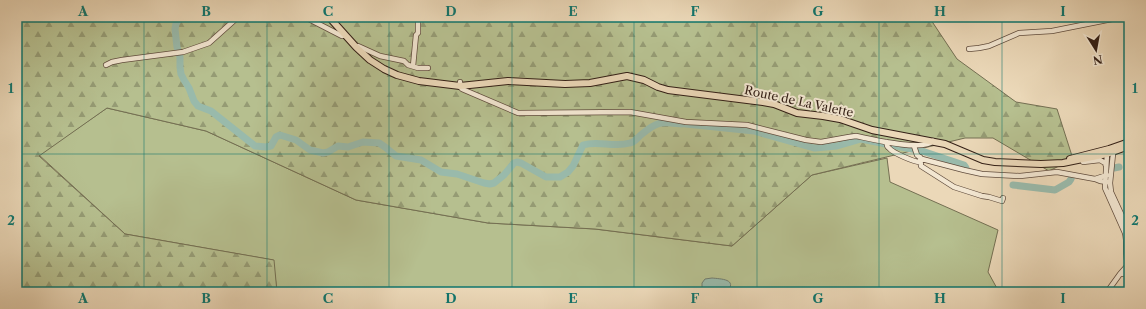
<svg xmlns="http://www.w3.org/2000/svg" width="1146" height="309" viewBox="0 0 1146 309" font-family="'Libre Caslon Text',serif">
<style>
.grass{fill:#b6bf8f;stroke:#746f52}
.forest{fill:url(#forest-firs);stroke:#746f52}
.water{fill:#99baab;stroke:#707c6f}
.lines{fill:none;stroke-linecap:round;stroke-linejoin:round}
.river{stroke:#99baab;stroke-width:7}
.minor-casing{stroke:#614d3e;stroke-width:6}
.major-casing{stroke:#331f16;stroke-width:8}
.minor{stroke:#f2e6d1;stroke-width:4.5}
.major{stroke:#ebd8b8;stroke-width:6}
.grid{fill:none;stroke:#0f766e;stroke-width:1;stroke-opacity:0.55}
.labels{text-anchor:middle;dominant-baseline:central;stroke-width:4;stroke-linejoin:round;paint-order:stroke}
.street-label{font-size:12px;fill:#331f16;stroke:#f2e6d1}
.neatline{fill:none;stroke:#0f766e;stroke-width:1.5}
.grid-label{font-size:13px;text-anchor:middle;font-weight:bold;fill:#0f766e}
</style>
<defs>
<pattern id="forest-firs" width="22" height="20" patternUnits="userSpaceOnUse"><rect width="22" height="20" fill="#b6bf8f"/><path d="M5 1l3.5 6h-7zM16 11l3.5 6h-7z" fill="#959b74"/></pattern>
</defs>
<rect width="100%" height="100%" fill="#ebd8b8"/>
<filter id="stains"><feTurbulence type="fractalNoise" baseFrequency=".005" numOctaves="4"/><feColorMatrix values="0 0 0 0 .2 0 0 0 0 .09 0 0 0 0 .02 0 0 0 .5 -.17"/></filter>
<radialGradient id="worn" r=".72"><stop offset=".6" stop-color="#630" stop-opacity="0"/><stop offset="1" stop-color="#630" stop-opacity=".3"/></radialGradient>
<!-- grass -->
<path class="grass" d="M107,108L206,131L356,200L488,223L595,229L732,246L812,175L887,158L890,182L998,230L988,272L999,292H277L273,260L125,234L39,155Z"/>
<!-- forest -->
<path class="forest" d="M17,17H929L957,59L1016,102L1057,109L1073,159L1049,171L993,138H965L812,175L732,246L595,229L488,223L356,200L206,131L107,108L39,156L125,234L274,260L277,292H17Z"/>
<!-- water -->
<path class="water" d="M712,278C721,279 738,279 727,292H707L702,288V283L705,279Z"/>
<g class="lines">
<!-- river -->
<path class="river" d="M180,17L176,24L175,29L177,47L180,57V67L181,74L184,80L189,88L194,101L198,106L211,111L255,146L266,147L271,146L276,137L280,135L296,140L310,150L323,153L328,152L338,146L348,147L363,142L379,143L385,147L396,156L421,160L441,172L457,174L484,183L490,184L494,183L504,175L514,163L517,162L521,163L546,177H560L568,172L573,166L583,145C599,140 613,148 630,143C635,142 638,137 642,134C659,120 662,122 682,124
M686,124L754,131L814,148
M815,148L837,146L861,139L922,151L964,165L966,168
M1128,162L1129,161
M1114,168L1119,167
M1013,185L1055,190L1069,182L1071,179"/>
<!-- minor casing -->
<g class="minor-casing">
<path id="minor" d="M305,17L342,36L345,35
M356,47L358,46L380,56L404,61L408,65L418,68H428
M969,49L979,48L989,46L1019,33L1052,31L1122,17
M106,65L112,62L122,60L183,52L209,43L238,17
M413,66L416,35L418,33V17
M460,82V87L462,89L518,113L630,112L686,122L747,125L806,140L821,142L849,137L856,136C871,139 923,152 933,141
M887,142C887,145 886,146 889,148C893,153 914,162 920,162
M914,146L917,155L922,159L964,170L982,174L1020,176L1057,172L1095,179
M1109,152L1107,154L1105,188L1125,233C1128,245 1124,257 1129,268
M1110,152H1111L1113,154L1110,183L1111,192L1129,231
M920,157L921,166L954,187L982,196L989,197L1002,201L1003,198
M1083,162L1100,160L1105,163L1106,166
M1107,182L1100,181L1095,179L1107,175
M1128,265L1120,274L1129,273
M1107,292L1120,274"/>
</g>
<!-- major casing -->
<g class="major-casing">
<path id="major" d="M329,17L356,47L370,60L384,69L397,75L419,81L460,86L508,81L565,84L590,83L627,76L644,80L658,87L668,90L763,102L774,104L797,113L823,116L840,119L872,130L945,144L983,160L995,162L1041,164L1063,163L1107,154L1129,146
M1070,159L1109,149L1129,142"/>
</g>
<!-- minor -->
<use href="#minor" class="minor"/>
<!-- major -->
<use href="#major" class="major"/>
</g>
<!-- grid -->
<path class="grid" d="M144,17V292M267,17V292M389,17V292M512,17V292M634,17V292M757,17V292M879,17V292M1002,17V292M17,154H1129"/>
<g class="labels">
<!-- street labels -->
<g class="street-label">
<text transform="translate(799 101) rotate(12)">Route de La Valette</text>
</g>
</g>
<!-- margin -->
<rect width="1146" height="309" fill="none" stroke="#ebd8b8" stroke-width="44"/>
<!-- north arrow -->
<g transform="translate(1096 50) rotate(169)" stroke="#f2e6d1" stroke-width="3" paint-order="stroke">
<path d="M0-3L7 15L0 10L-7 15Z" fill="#331f16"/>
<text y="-6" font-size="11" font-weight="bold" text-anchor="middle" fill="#331f16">N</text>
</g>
<rect x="22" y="22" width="1102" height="265" class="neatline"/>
<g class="grid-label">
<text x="83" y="16">A</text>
<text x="206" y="16">B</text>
<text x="328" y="16">C</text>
<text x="451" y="16">D</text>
<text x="573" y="16">E</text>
<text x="695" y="16">F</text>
<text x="818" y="16">G</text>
<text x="940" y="16">H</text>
<text x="1063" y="16">I</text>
<text x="11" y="93">1</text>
<text x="1135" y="93">1</text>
<text x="11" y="225">2</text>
<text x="1135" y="225">2</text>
<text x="83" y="303">A</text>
<text x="206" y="303">B</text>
<text x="328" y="303">C</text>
<text x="451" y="303">D</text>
<text x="573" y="303">E</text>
<text x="695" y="303">F</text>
<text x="818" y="303">G</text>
<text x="940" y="303">H</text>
<text x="1063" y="303">I</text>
</g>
<rect width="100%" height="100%" filter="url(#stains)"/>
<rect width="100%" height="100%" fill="url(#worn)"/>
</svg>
